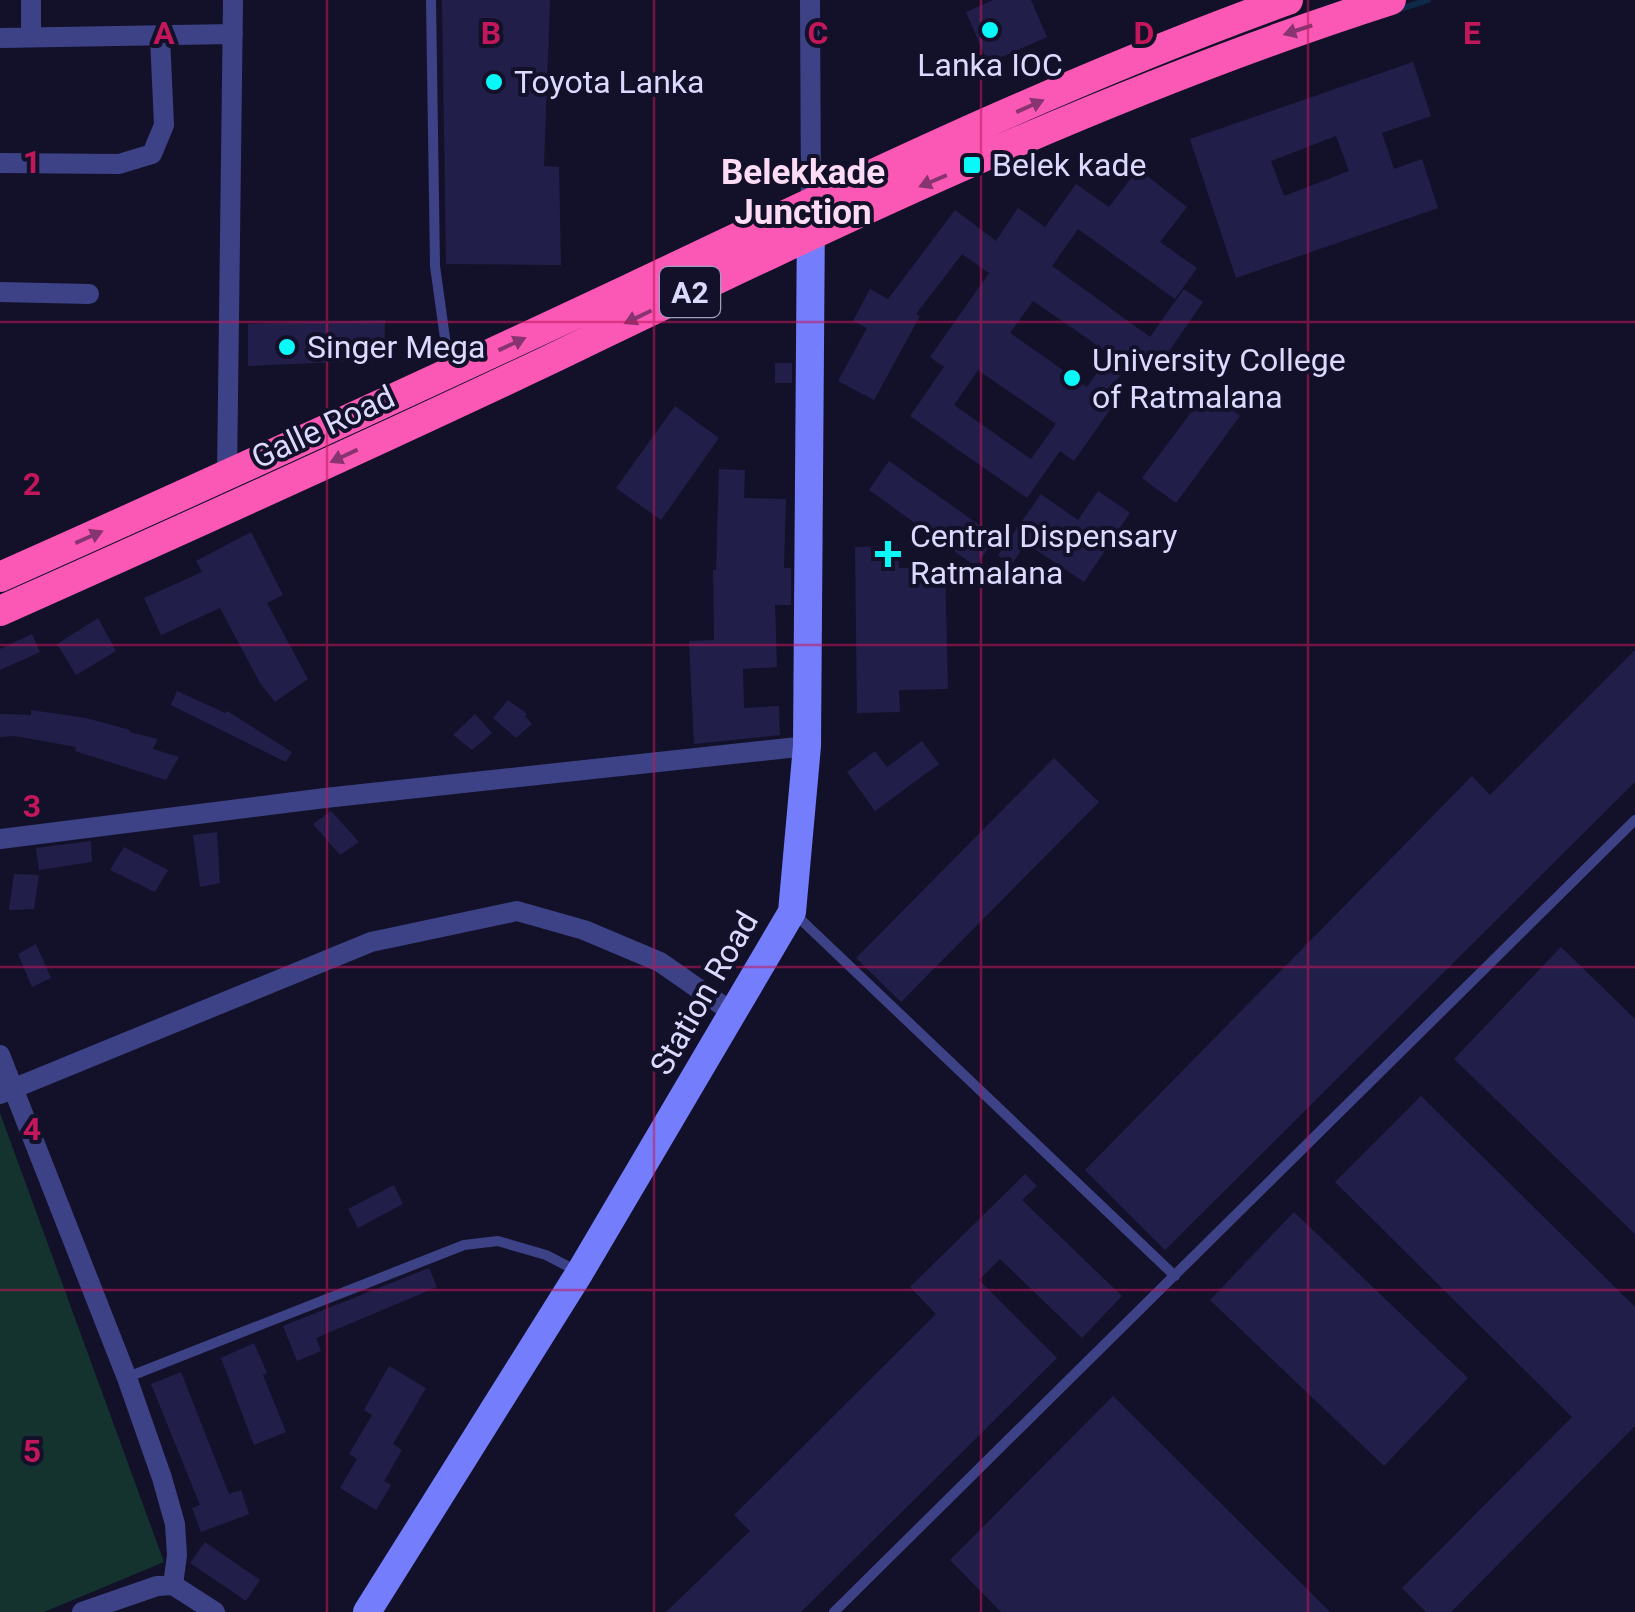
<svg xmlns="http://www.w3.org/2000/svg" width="1635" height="1612" viewBox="0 0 1635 1612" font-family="Roboto,sans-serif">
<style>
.green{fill:#14332f}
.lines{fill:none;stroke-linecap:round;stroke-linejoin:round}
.stream{stroke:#0e2a4b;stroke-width:6}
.building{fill:#221e4a;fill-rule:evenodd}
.lane{stroke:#3d4287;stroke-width:10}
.street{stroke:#3d4287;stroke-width:20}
.secondary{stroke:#747dfb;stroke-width:28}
.highway{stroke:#fb58b6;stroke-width:30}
.oneway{fill:#873470}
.grid{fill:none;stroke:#c2185b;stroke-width:2.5;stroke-opacity:0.55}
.poi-dot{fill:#0bf8f9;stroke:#131129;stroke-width:4}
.labels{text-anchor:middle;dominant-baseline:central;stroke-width:8;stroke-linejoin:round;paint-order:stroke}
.shield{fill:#131129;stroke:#9f9ebe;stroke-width:2.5}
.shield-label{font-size:30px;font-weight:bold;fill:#dbdafe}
.poi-label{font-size:32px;fill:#dbdafe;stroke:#131129;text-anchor:start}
.street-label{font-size:32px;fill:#dbdafe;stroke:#131129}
.neighbourhood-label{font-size:35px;font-weight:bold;fill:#fedcf5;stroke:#131129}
.grid-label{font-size:32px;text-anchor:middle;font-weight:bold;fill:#c2185b;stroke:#131129;stroke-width:8;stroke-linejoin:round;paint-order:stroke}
</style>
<rect width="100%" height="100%" fill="#131129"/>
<!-- green -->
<path class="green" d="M0,1113L164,1562L44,1612H0Z"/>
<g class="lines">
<!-- stream -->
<path class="stream" d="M1397,10L1428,0"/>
</g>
<!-- building -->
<path class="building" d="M442,0H550L544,166L559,167L561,265L446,264Z
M993,0H1031L1047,37L988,63L966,12Z
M1413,62L1431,116L1382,133L1394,169L1422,159L1438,208L1236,278L1190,139ZM1336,136L1349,171L1284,196L1271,161Z
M1138,169L1187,207L1160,242L1197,268L1175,299L1078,229L1052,266L1150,337L1184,289L1203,302L1158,367L1137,352L1112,387L1121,394L1074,461L1060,451L1027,498L910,416L944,367L930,357L989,273L962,254L916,314L920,316L874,400L838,381L867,328L853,321L870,289L888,299L955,210L996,241L1018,208L1045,227L1076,184L1109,207ZM1033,301L1110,354L1087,387L1010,333ZM978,370L1056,424L1031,459L954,405Z
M385,320L384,360L248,366V324Z
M775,363H792V383H775Z
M1207,391L1240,416L1176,503L1142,478Z
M675,406L719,438L661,520L616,488Z
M889,461L996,537L978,563H971L869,490Z
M719,469L745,470L744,498L786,499L784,568H791V605H775L777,667L743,669L744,708L779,706L780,735L694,744L689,641L714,640L713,570H716Z
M1098,491L1130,513L1084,582L1026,543L1011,565L998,555L1041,494L1078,520Z
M251,532L283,595L267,603L308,679L275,702L260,683L220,608L161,635L144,598L202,572L196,561Z
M898,546L899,568L945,567L948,689L899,690L900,712L857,713L855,547Z
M98,618L116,651L76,675L57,644Z
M32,634L40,652L0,670V649Z
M1635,650V782L1165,1250L1085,1170L1472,776L1490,795Z
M177,691L225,713L227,711L292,752L286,762L171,705Z
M508,700L527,714L525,716L532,724L516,738L493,718Z
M31,710L86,718L130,730L129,732L158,739L153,749L179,757L166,780L75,751L76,747L15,736L0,737V714L31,715Z
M475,714L492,733L472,750L453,735Z
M922,741L939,764L875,811L847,772L875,751L887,767Z
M1054,758L1099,802L901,1002L856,958Z
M331,811L359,842L340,855L313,824Z
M217,832L220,883L200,887L193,835Z
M91,841L92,862L39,870L36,848Z
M124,847L168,870L155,892L110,870Z
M14,874L39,875L34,909L9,910Z
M36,944L51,978L32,987L18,954Z
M1561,947L1635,1019V1234L1454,1059Z
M1421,1096L1635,1307V1426L1451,1612H1426L1402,1588L1572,1417L1335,1182Z
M1025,1174L1037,1186L1022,1200L1122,1296L1082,1338L1000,1259L979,1280L1057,1358L801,1612H666L750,1531L734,1515L936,1314L910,1287Z
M394,1185L403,1204L358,1228L348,1209Z
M1294,1212L1468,1378L1384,1466L1210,1300Z
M429,1268L437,1287L316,1338L321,1351L297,1361L283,1326Z
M254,1343L267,1373L263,1375L286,1432L254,1445L221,1358Z
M389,1366L426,1388L393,1444L402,1450L384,1481L391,1485L376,1510L340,1488L357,1459L349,1454L372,1415L364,1410Z
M181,1372L229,1494L241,1490L249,1514L201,1532L192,1508L200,1505L151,1384Z
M1113,1396L1330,1612H1001L950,1560Z
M205,1542L260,1580L246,1601L190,1563Z"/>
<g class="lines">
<!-- lane -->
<path class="lane" d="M431,0L435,266L449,367
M796,915L1175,1276
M128,1377L464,1245L498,1241L546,1255L579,1272
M834,1612L1635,820"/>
<!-- street -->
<path class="street" d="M31,0V37
M810,0L811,203
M0,38L233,34
M0,163L119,164L152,154L164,125L160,37
M0,292L89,294
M227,476L233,0
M0,839L325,798L807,746
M0,1055L127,1378L162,1478L175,1524L177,1555L173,1585
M0,1094L371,942L517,911L584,930L660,962L733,1013
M82,1612L157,1586L173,1585L215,1612"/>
<!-- secondary -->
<path class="secondary" d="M367,1612L580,1272L792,912L807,746L811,213"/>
<!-- highway -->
<path class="highway" d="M0,577C211,483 422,386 631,288C847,186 1063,81 1288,0
M0,611C184,529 367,446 549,360C823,228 1100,93 1391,0"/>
</g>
<!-- one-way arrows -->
<defs><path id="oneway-solid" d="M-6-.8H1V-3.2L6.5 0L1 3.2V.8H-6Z" transform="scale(2.5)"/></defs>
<g class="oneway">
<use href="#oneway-solid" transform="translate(1298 30) rotate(162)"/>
<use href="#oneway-solid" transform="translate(1030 106) rotate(-24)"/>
<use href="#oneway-solid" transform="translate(933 181) rotate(157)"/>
<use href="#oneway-solid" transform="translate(638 317) rotate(154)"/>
<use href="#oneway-solid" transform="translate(512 344) rotate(-25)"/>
<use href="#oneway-solid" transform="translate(344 456) rotate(155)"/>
<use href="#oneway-solid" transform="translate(89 537) rotate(-24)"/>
</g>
<!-- grid -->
<path class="grid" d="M327,0V1612M654,0V1612M981,0V1612M1308,0V1612M0,322H1635M0,645H1635M0,967H1635M0,1290H1635"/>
<!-- markers -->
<g class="poi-dot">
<circle cx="990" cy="30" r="10"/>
<circle cx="494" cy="82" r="10"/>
<rect x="962" y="155" width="20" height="20" rx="5"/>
<circle cx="287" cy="347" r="10"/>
<circle cx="1072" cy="378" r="10"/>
<path d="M883 539h10v10h10v10h-10v10h-10v-10h-10v-10h10z"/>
</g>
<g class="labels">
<!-- shield labels -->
<rect class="shield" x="660" y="267" width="60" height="50" rx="8"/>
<g class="shield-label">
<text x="690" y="292">A2</text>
</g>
<!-- poi labels -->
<g class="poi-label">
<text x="990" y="65" text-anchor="middle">Lanka IOC</text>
<text x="514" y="82">Toyota Lanka</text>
<text x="992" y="165">Belek kade</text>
<text x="307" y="347">Singer Mega</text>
<text x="1092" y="360">University College<tspan x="1092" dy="37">of Ratmalana</tspan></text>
<text x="910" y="536">Central Dispensary<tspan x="910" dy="37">Ratmalana</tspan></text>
</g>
<!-- street labels -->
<g class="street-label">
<text transform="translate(323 427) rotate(-25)">Galle Road</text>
<text transform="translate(704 993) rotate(-60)">Station Road</text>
</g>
<!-- neighbourhood labels -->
<g class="neighbourhood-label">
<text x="803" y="172">Belekkade<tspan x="803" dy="40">Junction</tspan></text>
</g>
</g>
<g class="grid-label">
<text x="164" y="44">A</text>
<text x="491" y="44">B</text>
<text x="818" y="44">C</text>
<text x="1144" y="44">D</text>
<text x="1472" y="44">E</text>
<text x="32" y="173">1</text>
<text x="32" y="495">2</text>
<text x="32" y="817">3</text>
<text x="32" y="1140">4</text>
<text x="32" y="1462">5</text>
</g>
</svg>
